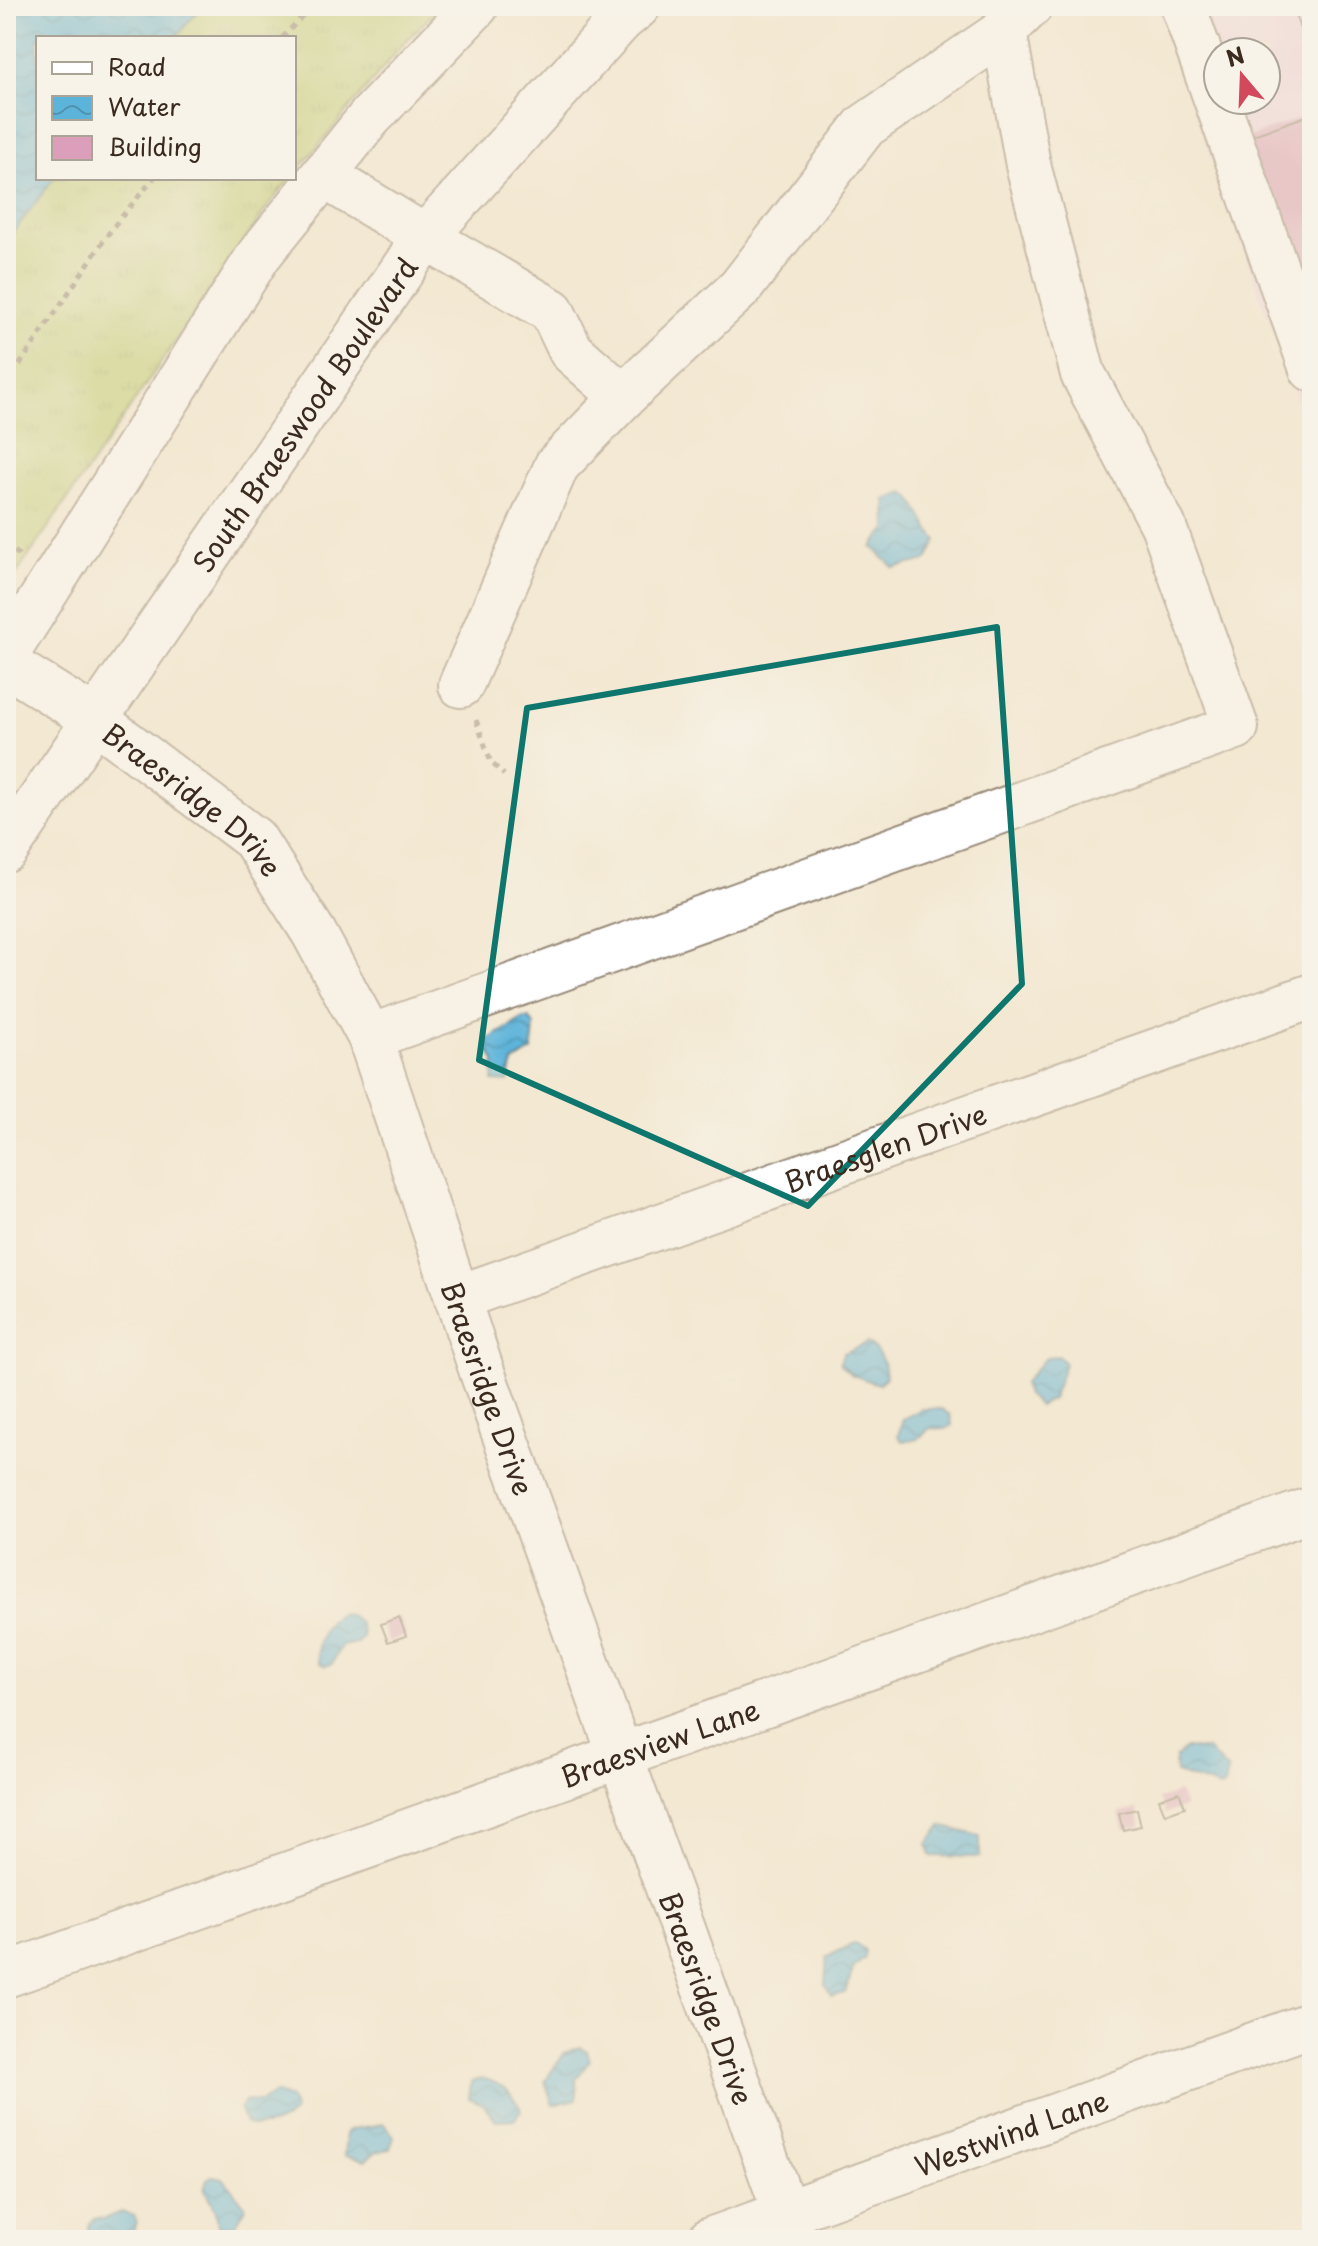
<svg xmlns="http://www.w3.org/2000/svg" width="1318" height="2246" viewBox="0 0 1318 2246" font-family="'Playpen Sans',sans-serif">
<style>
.built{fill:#f0d0e5;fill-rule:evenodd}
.grass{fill:url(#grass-tufts);stroke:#7c7c48;stroke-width:2}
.water{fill:url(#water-waves);stroke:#4c6f7c;stroke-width:2}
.building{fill:#dc9fbb}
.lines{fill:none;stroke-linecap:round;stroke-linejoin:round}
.minor-casing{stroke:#978978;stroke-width:48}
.major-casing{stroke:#978978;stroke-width:48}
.path{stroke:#978978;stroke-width:5;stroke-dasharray:6 6;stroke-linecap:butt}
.minor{stroke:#fff;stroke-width:44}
.major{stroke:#fff;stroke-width:44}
.marked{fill:none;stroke:#0f766e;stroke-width:6;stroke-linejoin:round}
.labels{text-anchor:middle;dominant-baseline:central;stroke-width:8;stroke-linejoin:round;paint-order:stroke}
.street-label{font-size:28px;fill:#3b2a1e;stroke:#f7f3e8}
</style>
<defs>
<pattern id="grass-tufts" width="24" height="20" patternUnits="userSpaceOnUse" patternTransform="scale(2)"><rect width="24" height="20" fill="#bece71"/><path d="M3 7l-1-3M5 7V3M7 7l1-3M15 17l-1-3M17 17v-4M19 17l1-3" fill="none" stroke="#a4b161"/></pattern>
<pattern id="water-waves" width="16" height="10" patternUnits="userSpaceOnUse" patternTransform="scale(2)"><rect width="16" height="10" fill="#5db4da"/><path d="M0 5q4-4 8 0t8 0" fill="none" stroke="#4e93b0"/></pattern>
</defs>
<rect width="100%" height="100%" fill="#f7f3e8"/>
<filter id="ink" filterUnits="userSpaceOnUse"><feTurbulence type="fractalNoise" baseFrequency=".0125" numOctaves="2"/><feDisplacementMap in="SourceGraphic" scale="16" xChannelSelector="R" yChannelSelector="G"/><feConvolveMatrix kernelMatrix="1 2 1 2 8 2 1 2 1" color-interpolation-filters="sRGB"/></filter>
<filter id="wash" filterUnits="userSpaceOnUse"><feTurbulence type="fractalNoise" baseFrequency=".006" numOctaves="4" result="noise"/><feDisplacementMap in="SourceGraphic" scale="32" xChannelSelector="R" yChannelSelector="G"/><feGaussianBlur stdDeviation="1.8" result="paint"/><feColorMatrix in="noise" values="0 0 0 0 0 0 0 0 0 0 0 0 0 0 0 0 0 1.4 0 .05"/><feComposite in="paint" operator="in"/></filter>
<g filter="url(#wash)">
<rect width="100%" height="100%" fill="#f3e8d2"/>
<!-- built -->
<path class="built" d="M1157,6H1312V442ZM1218,52H1266V100H1218Z"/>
<!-- grass -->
<path class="grass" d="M6,6H441L405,42L294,175V38H38V178H291L270,203L6,589Z"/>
<!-- water -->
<path class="water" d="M6,6H202L175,38H38V178H54L6,242Z
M905,493C919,502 922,524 937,540L927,560L894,568L872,547L887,529L886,500Z
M524,1018H529L534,1025L532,1051L513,1063L508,1082L493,1081L495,1061L488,1049L489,1039Z
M867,1343C879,1350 885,1363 886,1377L878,1384L852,1375L840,1363L843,1353Z
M1059,1356L1065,1364L1052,1399L1039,1406L1027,1395L1023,1384L1046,1357Z
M922,1409H942L950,1415L952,1425L946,1429L930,1428L918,1439L902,1441L898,1436L903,1419Z
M340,1613C353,1614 364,1624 362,1638L357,1643L341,1646L332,1664L325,1666L319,1663C314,1646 324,1620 340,1613Z
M1186,1749L1208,1750L1228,1771L1225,1785L1220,1788L1176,1773L1175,1758Z
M941,1826L980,1836V1857L931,1856L928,1844Z
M855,1943L865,1950V1958L854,1967L845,1993L831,1996L825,1985L827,1957Z
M579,2047L587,2051L590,2060L576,2079L577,2099L553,2105L545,2081L564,2053Z
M482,2078C500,2083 515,2092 521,2110L516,2119L496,2120L483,2104L469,2098L471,2082Z
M275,2093L290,2099L295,2111C284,2123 260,2131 245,2123L240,2110L245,2101L261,2102Z
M383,2123L394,2136L390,2149L376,2152L365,2161L344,2156L346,2132C356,2125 371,2129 383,2123Z
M212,2176L223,2178L246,2207L235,2226H218L216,2211L204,2189L207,2179Z
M121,2212L134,2216L137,2223L134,2231L114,2240H86L90,2223L96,2218L105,2219Z"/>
<g id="blocks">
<!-- building -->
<path class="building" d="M1292,6H1312V62Z
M1312,114V325L1245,138Z
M399,1617L406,1636L388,1642L381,1624Z
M1179,1792L1185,1807L1165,1814L1159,1799Z
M1137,1809L1141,1826L1123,1830L1119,1813Z"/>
</g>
</g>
<g filter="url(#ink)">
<use href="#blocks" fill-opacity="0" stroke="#978978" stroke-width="2"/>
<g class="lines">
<!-- minor casing -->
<g class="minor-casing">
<g id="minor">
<path d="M1183,6L1312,369"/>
<path d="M425,237L552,311L571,351L623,397"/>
<path id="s1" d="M6,664L96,720L254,839L314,933L370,1037L482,1372L795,2240"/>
<path d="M461,685L557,465L623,397L740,288L865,126L1004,31L1030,6"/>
<path d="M370,1037L1236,727L1163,525L1083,374L1028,165L1004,31"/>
<path id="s2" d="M457,1298L1312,996"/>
<path id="s3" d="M6,1975L1312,1509"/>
<path id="s4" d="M710,2240L1312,2024"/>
</g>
</g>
<!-- major casing -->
<g class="major-casing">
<g id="major">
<path d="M323,175L425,237"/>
<path d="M6,655L259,255L370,117L476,6"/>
<path id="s5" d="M6,850L425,237L621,20L638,6"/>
</g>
</g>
<!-- path -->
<path class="path" d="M282,38L312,6
M6,385L113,227L154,178
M6,543L21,557
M476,720L491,762L504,775"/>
<!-- minor -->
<use href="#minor" class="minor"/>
<!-- major -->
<use href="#major" class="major"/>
</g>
</g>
<!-- marked area -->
<path d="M0 0H1318V2246H0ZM997,627L1022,984L808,1206L479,1060L527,708Z" fill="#f3e8d2" fill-opacity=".55" fill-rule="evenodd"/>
<path class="marked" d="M997,627L1022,984L808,1206L479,1060L527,708Z"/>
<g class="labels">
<!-- street labels -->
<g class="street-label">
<text stroke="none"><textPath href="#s5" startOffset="528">South Braeswood Boulevard</textPath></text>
<text stroke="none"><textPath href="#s1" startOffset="232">Braesridge Drive</textPath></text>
<text stroke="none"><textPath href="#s2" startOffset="454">Braesglen Drive</textPath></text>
<text stroke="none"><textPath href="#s1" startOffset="904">Braesridge Drive</textPath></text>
<text stroke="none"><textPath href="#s3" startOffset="694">Braesview Lane</textPath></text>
<text stroke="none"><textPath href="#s1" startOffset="1552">Braesridge Drive</textPath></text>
<text stroke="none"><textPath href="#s4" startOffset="320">Westwind Lane</textPath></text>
</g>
</g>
<!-- margin -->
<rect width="1318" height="2246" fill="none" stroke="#f7f3e8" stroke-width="32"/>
<!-- legend -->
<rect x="36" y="36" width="260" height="144" fill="#f7f3e8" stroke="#aca397" stroke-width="2"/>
<rect x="52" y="62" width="40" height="12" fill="#ffffff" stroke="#aca397" stroke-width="2"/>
<text x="108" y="76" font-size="24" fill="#3b2a1e">Road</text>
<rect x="52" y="96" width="40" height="24" fill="url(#water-waves)" stroke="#aca397" stroke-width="2"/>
<text x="108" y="116" font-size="24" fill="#3b2a1e">Water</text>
<rect x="52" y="136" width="40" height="24" fill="#dc9fbb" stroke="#aca397" stroke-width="2"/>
<text x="108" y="156" font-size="24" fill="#3b2a1e">Building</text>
<!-- north arrow -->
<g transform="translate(1242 76) rotate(341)"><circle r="38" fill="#f7f3e8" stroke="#aca397" stroke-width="2"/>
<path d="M0-6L14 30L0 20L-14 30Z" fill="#d1495b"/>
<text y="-12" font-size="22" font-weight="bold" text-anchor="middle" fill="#3b2a1e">N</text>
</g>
</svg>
